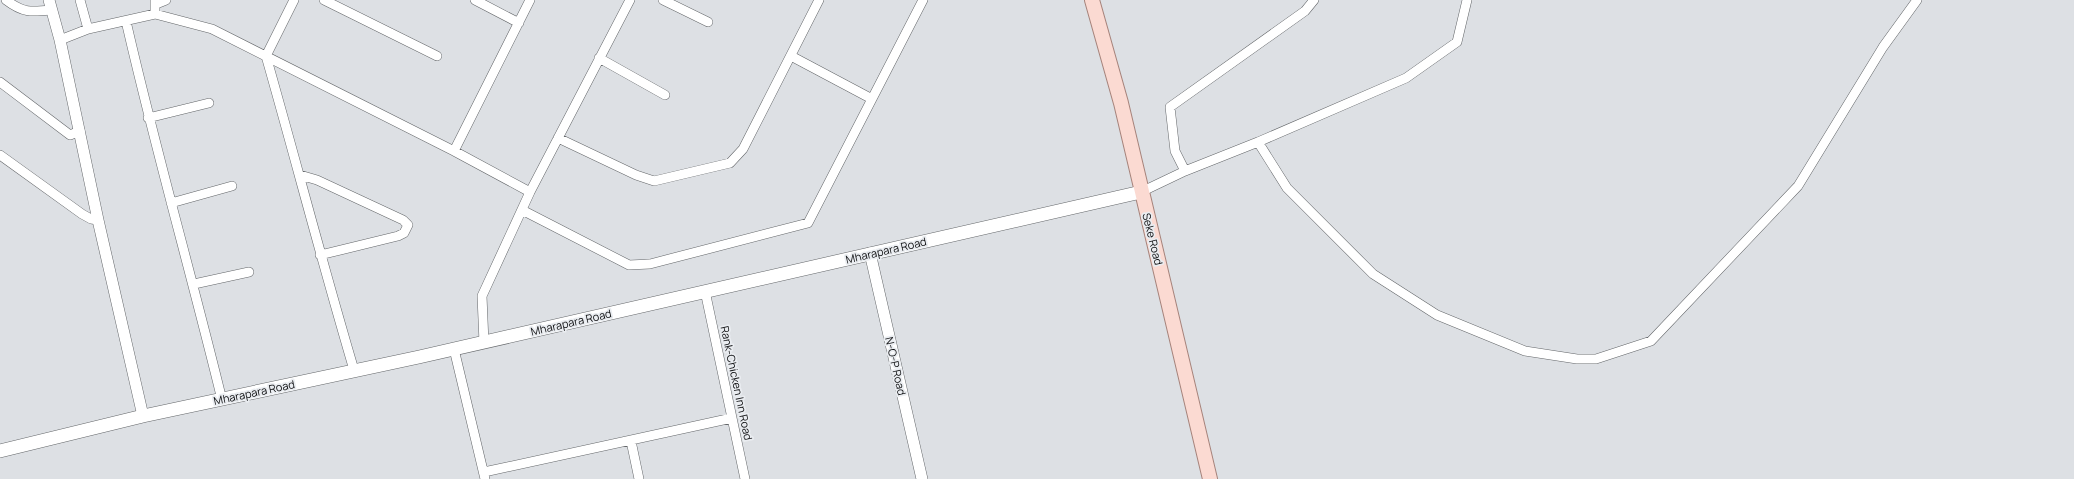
<svg xmlns="http://www.w3.org/2000/svg" width="2074" height="479" viewBox="0 0 2074 479" font-family="Manrope,sans-serif">
<style>
.lines{fill:none;stroke-linecap:round;stroke-linejoin:round}
.minor-casing{stroke:#636669;stroke-width:10}
.tertiary-casing{stroke:#636669;stroke-width:12}
.secondary-casing{stroke:#636669;stroke-width:14}
.primary-casing{stroke:#a6837b;stroke-width:16}
.minor{stroke:#fff;stroke-width:9}
.tertiary{stroke:#fff;stroke-width:11}
.secondary{stroke:#fff;stroke-width:13}
.primary{stroke:#fbdad2;stroke-width:14}
.labels{text-anchor:middle;dominant-baseline:central;stroke-width:3.5;stroke-linejoin:round;paint-order:stroke}
.street-label{font-size:11px;fill:#0e0f11;stroke:#eaedf1}
</style>
<rect width="100%" height="100%" fill="#dde0e4"/>
<g class="lines">
<!-- minor casing -->
<g class="minor-casing">
<path id="minor" d="M6,0C23,13 31,12 51,10
M80,0L88,29
M294,0L266,56C296,161 323,266 354,370
M324,0L437,56
M475,0L519,23
M663,0L708,22
M156,4L166,0
M155,14V0
M126,21C155,148 191,273 222,400
M60,40L88,29L155,14L212,29L454,151L530,192
M791,56L872,99
M599,58L665,95
M0,82L70,135L80,131
M148,118L209,103
M558,138L636,175L654,181L730,163L743,149L819,0
M1258,142L1287,188L1373,274L1437,315L1525,351L1577,359H1596L1651,341L1798,186L1883,47L1917,0
M454,151L530,0
M0,155L82,214L91,219L98,220
M1185,171L1175,151L1170,107L1305,11L1314,0
M300,175L317,180L403,220L408,225L404,233L398,236L320,255
M1141,192L1185,171L1258,142L1406,78L1457,42L1467,0
M171,203L232,186
M522,210L629,265L650,264L808,223L923,0
M194,284L249,272
M705,291L745,479
M484,343L482,296L530,192L630,0
M454,349L485,479
M631,441L639,479
M484,472L732,418"/>
</g>
<!-- tertiary casing -->
<g class="tertiary-casing">
<path id="tertiary" d="M49,0L60,40L98,220L143,416
M870,253L922,479"/>
</g>
<!-- secondary casing -->
<g class="secondary-casing">
<path id="secondary" d="M0,451L143,416L419,357L1141,192"/>
</g>
<!-- primary casing -->
<g class="primary-casing">
<path id="primary" d="M1092,0L1121,103L1210,479"/>
</g>
<!-- minor -->
<use href="#minor" class="minor"/>
<!-- tertiary -->
<use href="#tertiary" class="tertiary"/>
<!-- secondary -->
<use href="#secondary" class="secondary"/>
<!-- primary -->
<use href="#primary" class="primary"/>
</g>
<g class="labels">
<!-- street labels -->
<g class="street-label">
<text transform="translate(1153 239) rotate(76)">Seke Road</text>
<text transform="translate(886 250) rotate(-13)">Mharapara Road</text>
<text transform="translate(571 322) rotate(-13)">Mharapara Road</text>
<text transform="translate(896 366) rotate(77)">N-O-P Road</text>
<text transform="translate(737 383) rotate(78)">Rank-Chicken Inn Road</text>
<text transform="translate(254 392) rotate(-12)">Mharapara Road</text>
</g>
</g>
</svg>
